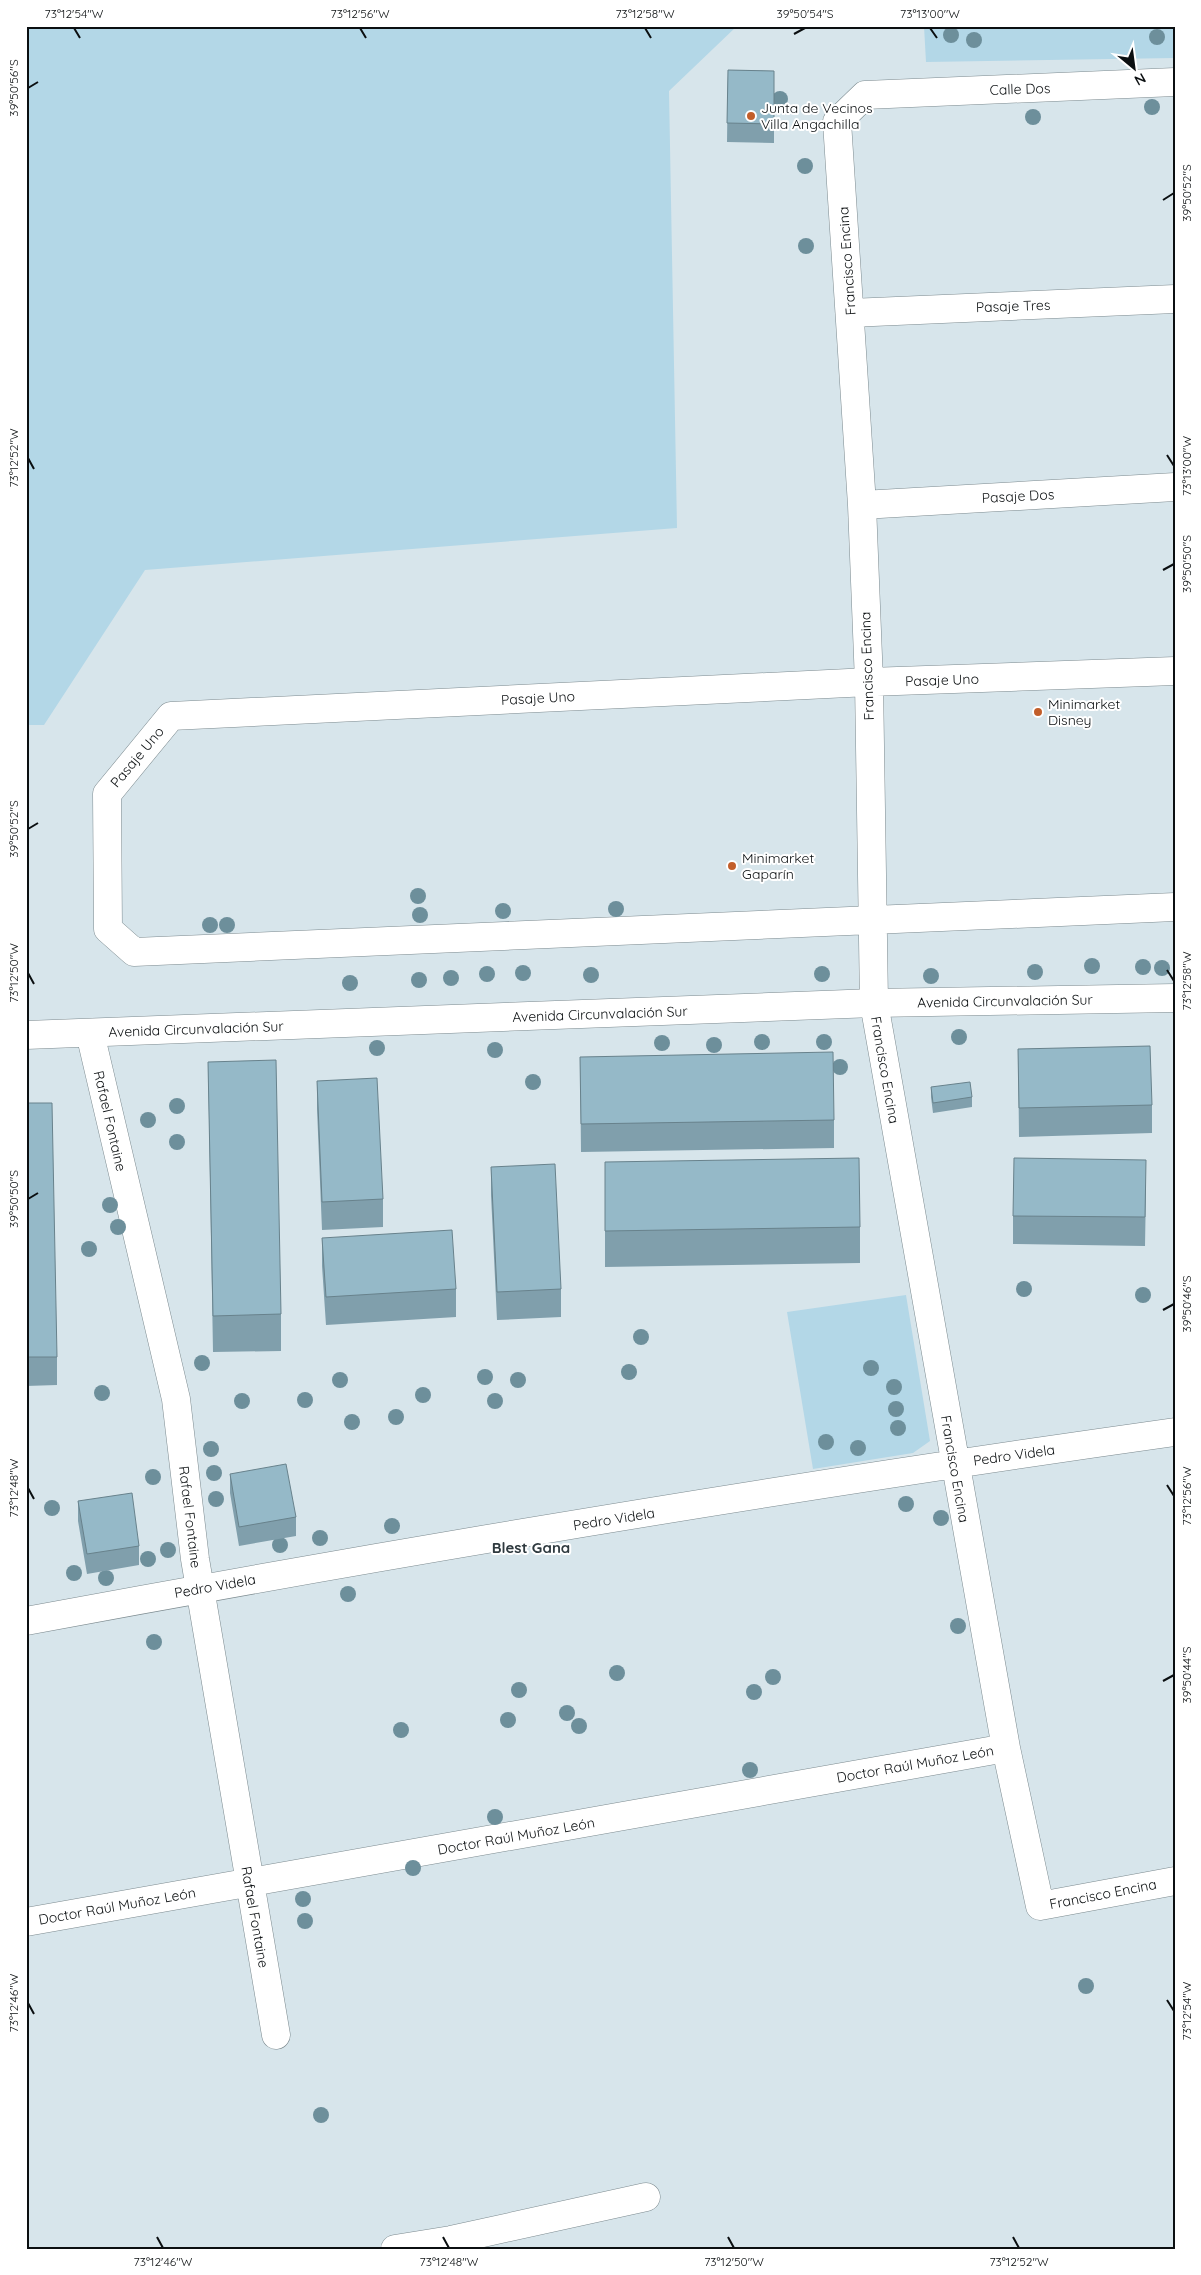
<svg xmlns="http://www.w3.org/2000/svg" width="1201" height="2275" viewBox="0 0 1201 2275" font-family="Quicksand,sans-serif">
<style>
.green{fill:#b3d7e7}
.lines{fill:none;stroke-linecap:round;stroke-linejoin:round}
.minor-casing{stroke:#7c8a8f;stroke-width:29}
.secondary-casing{stroke:#7c8a8f;stroke-width:29}
.minor{stroke:#fff;stroke-width:28}
.secondary{stroke:#fff;stroke-width:28}
.tree{fill:#6d8f9b}
.wall{fill:#809fac}
.building{fill:#95b9c8;stroke:#68828c}
.ticks{fill:none;stroke:#0b0f11;stroke-width:2}
.poi-dot{fill:#c25e2a;stroke:#fff;stroke-width:2}
.labels{text-anchor:middle;dominant-baseline:central;stroke-width:4;stroke-linejoin:round;paint-order:stroke}
.street-label{font-size:14px;fill:#0b0f11;stroke:#fff}
.poi-label{font-size:14px;fill:#0b0f11;stroke:#fff;text-anchor:start}
.neighbourhood-label{font-size:15px;font-weight:bold;fill:#2f3a3f;stroke:#fff}
.neatline{fill:none;stroke:#0b0f11;stroke-width:2}
.ticks-label{font-size:12px;text-anchor:middle;fill:#0b0f11}
</style>
<rect width="100%" height="100%" fill="#d7e5eb"/>
<!-- green -->
<path class="green" d="M26,26H737L669,91L677,528L145,570L44,725H26Z
M924,26H1175V58L926,62Z
M906,1295L930,1441L913,1453L813,1469L787,1312Z"/>
<g class="lines">
<!-- minor casing -->
<g class="minor-casing">
<path id="minor" d="M1175,82L865,95L837,122L862,505L869,682L874,1003L1006,1748L1040,1906L1175,1881
M850,313L1175,299
M862,505L1175,487
M1175,671L869,682L171,716L107,794L108,929L134,952L1175,907
M90,1033L176,1399L195,1559L276,2035
M26,1621C408,1550 791,1486 1175,1432
M26,1922L1006,1748
M395,2249L451,2240L646,2197"/>
</g>
<!-- secondary casing -->
<g class="secondary-casing">
<path id="secondary" d="M26,1035L874,1003L1175,998"/>
</g>
<!-- minor -->
<use href="#minor" class="minor"/>
<!-- secondary -->
<use href="#secondary" class="secondary"/>
</g>
<!-- trees -->
<g class="tree">
<circle cx="951" cy="35" r="8"/>
<circle cx="1157" cy="37" r="8"/>
<circle cx="974" cy="40" r="8"/>
<circle cx="780" cy="99" r="8"/>
<circle cx="1152" cy="107" r="8"/>
<circle cx="1033" cy="117" r="8"/>
<circle cx="805" cy="166" r="8"/>
<circle cx="806" cy="246" r="8"/>
<circle cx="418" cy="896" r="8"/>
<circle cx="616" cy="909" r="8"/>
<circle cx="503" cy="911" r="8"/>
<circle cx="420" cy="915" r="8"/>
<circle cx="210" cy="925" r="8"/>
<circle cx="227" cy="925" r="8"/>
<circle cx="1092" cy="966" r="8"/>
<circle cx="1143" cy="967" r="8"/>
<circle cx="1162" cy="968" r="8"/>
<circle cx="1035" cy="972" r="8"/>
<circle cx="523" cy="973" r="8"/>
<circle cx="487" cy="974" r="8"/>
<circle cx="822" cy="974" r="8"/>
<circle cx="591" cy="975" r="8"/>
<circle cx="931" cy="976" r="8"/>
<circle cx="451" cy="978" r="8"/>
<circle cx="419" cy="980" r="8"/>
<circle cx="350" cy="983" r="8"/>
<circle cx="959" cy="1037" r="8"/>
<circle cx="762" cy="1042" r="8"/>
<circle cx="824" cy="1042" r="8"/>
<circle cx="662" cy="1043" r="8"/>
<circle cx="714" cy="1045" r="8"/>
<circle cx="377" cy="1048" r="8"/>
<circle cx="495" cy="1050" r="8"/>
<circle cx="840" cy="1067" r="8"/>
<circle cx="533" cy="1082" r="8"/>
<circle cx="177" cy="1106" r="8"/>
<circle cx="148" cy="1120" r="8"/>
<circle cx="177" cy="1142" r="8"/>
<circle cx="110" cy="1205" r="8"/>
<circle cx="118" cy="1227" r="8"/>
<circle cx="89" cy="1249" r="8"/>
<circle cx="1024" cy="1289" r="8"/>
<circle cx="1143" cy="1295" r="8"/>
<circle cx="641" cy="1337" r="8"/>
<circle cx="202" cy="1363" r="8"/>
<circle cx="871" cy="1368" r="8"/>
<circle cx="629" cy="1372" r="8"/>
<circle cx="485" cy="1377" r="8"/>
<circle cx="340" cy="1380" r="8"/>
<circle cx="518" cy="1380" r="8"/>
<circle cx="894" cy="1387" r="8"/>
<circle cx="102" cy="1393" r="8"/>
<circle cx="423" cy="1395" r="8"/>
<circle cx="305" cy="1400" r="8"/>
<circle cx="242" cy="1401" r="8"/>
<circle cx="495" cy="1401" r="8"/>
<circle cx="896" cy="1409" r="8"/>
<circle cx="396" cy="1417" r="8"/>
<circle cx="352" cy="1422" r="8"/>
<circle cx="898" cy="1428" r="8"/>
<circle cx="826" cy="1442" r="8"/>
<circle cx="858" cy="1448" r="8"/>
<circle cx="211" cy="1449" r="8"/>
<circle cx="214" cy="1473" r="8"/>
<circle cx="153" cy="1477" r="8"/>
<circle cx="216" cy="1499" r="8"/>
<circle cx="906" cy="1504" r="8"/>
<circle cx="52" cy="1508" r="8"/>
<circle cx="941" cy="1518" r="8"/>
<circle cx="392" cy="1526" r="8"/>
<circle cx="320" cy="1538" r="8"/>
<circle cx="280" cy="1545" r="8"/>
<circle cx="168" cy="1550" r="8"/>
<circle cx="148" cy="1559" r="8"/>
<circle cx="74" cy="1573" r="8"/>
<circle cx="106" cy="1578" r="8"/>
<circle cx="348" cy="1594" r="8"/>
<circle cx="958" cy="1626" r="8"/>
<circle cx="154" cy="1642" r="8"/>
<circle cx="617" cy="1673" r="8"/>
<circle cx="773" cy="1677" r="8"/>
<circle cx="519" cy="1690" r="8"/>
<circle cx="754" cy="1692" r="8"/>
<circle cx="567" cy="1713" r="8"/>
<circle cx="508" cy="1720" r="8"/>
<circle cx="579" cy="1726" r="8"/>
<circle cx="401" cy="1730" r="8"/>
<circle cx="750" cy="1770" r="8"/>
<circle cx="495" cy="1817" r="8"/>
<circle cx="413" cy="1868" r="8"/>
<circle cx="303" cy="1899" r="8"/>
<circle cx="305" cy="1921" r="8"/>
<circle cx="1086" cy="1986" r="8"/>
<circle cx="321" cy="2115" r="8"/>
</g>
<!-- wall -->
<path class="wall" d="M728,70L774,71V143L727,142Z
M1018,1049L1152,1105V1133L1019,1137Z
M580,1057L834,1120V1148L581,1152Z
M208,1062L281,1314V1351L213,1352Z
M317,1081L383,1199V1227L322,1230L317,1109Z
M931,1087L972,1097V1107L933,1113L931,1097Z
M26,1103L57,1357V1385L26,1386Z
M605,1162L860,1227V1263L605,1267Z
M491,1167L561,1289V1317L497,1320L491,1195Z
M1146,1188L1145,1246L1013,1244V1216Z
M322,1238L456,1289V1317L326,1325L322,1266Z
M230,1474L296,1517V1536L239,1546L230,1493Z
M78,1501L139,1546V1565L87,1574L78,1521Z"/>
<!-- building -->
<path class="building" d="M728,70L774,71V124L727,123Z
M1150,1046L1152,1105L1019,1108L1018,1049Z
M833,1052L834,1120L581,1124L580,1057Z
M276,1060L281,1314L213,1316L208,1062Z
M377,1078L383,1199L322,1202L317,1081Z
M970,1082L972,1097L933,1103L931,1087Z
M26,1103H52L57,1357H26Z
M859,1158L860,1227L605,1231V1162Z
M1014,1158L1146,1160L1145,1217L1013,1216Z
M555,1164L561,1289L497,1292L491,1167Z
M452,1230L456,1289L326,1297L322,1238Z
M286,1464L296,1517L239,1527L230,1474Z
M132,1493L139,1546L87,1554L78,1501Z"/>
<!-- ticks -->
<path class="ticks" d="M74,28L80,38M360,28L366,38M645,28L651,38M930,28L937,38M794,34L805,28M28,88L38,82M1163,200L1174,193M1167,455L1174,466M28,458L34,469M1163,570L1174,564M28,829L38,823M1167,970L1174,981M28,973L34,984M28,1199L38,1193M1163,1310L1174,1304M1167,1485L1174,1496M28,1488L34,1499M1163,1681L1174,1675M1167,2000L1174,2011M28,2003L34,2014M157,2237L163,2248M443,2237L449,2248M728,2237L734,2248M1013,2237L1019,2248"/>
<!-- markers -->
<g class="poi-dot">
<circle cx="751" cy="116" r="5"/>
<circle cx="1038" cy="712" r="5"/>
<circle cx="732" cy="866" r="5"/>
</g>
<g class="labels">
<!-- street labels -->
<g class="street-label">
<text transform="translate(1020 89) rotate(-2)">Calle Dos</text>
<text transform="translate(847 261) rotate(-94)">Francisco Encina</text>
<text transform="translate(1013 306) rotate(-2)">Pasaje Tres</text>
<text transform="translate(1018 496) rotate(-3)">Pasaje Dos</text>
<text transform="translate(867 666) rotate(-92)">Francisco Encina</text>
<text transform="translate(942 680) rotate(-2)">Pasaje Uno</text>
<text transform="translate(538 698) rotate(-3)">Pasaje Uno</text>
<text transform="translate(137 757) rotate(-50)">Pasaje Uno</text>
<text transform="translate(1005 1001) rotate(-1)">Avenida Circunvalación Sur</text>
<text transform="translate(600 1014) rotate(-2)">Avenida Circunvalación Sur</text>
<text transform="translate(196 1029) rotate(-2)">Avenida Circunvalación Sur</text>
<text transform="translate(885 1070) rotate(80)">Francisco Encina</text>
<text transform="translate(110 1121) rotate(77)">Rafael Fontaine</text>
<text transform="translate(1014 1455) rotate(-8)">Pedro Videla</text>
<text transform="translate(955 1469) rotate(80)">Francisco Encina</text>
<text transform="translate(190 1517) rotate(83)">Rafael Fontaine</text>
<text transform="translate(614 1519) rotate(-9)">Pedro Videla</text>
<text transform="translate(215 1586) rotate(-10)">Pedro Videla</text>
<text transform="translate(915 1764) rotate(-10)">Doctor Raúl Muñoz León</text>
<text transform="translate(516 1836) rotate(-10)">Doctor Raúl Muñoz León</text>
<text transform="translate(1103 1894) rotate(-11)">Francisco Encina</text>
<text transform="translate(117 1906) rotate(-10)">Doctor Raúl Muñoz León</text>
<text transform="translate(255 1917) rotate(80)">Rafael Fontaine</text>
</g>
<!-- poi labels -->
<g class="poi-label">
<text x="761" y="108">Junta de Vecinos<tspan x="761" dy="16">Villa Angachilla</tspan></text>
<text x="1048" y="704">Minimarket<tspan x="1048" dy="16">Disney</tspan></text>
<text x="742" y="858">Minimarket<tspan x="742" dy="16">Gaparín</tspan></text>
</g>
<!-- neighbourhood labels -->
<g class="neighbourhood-label">
<text x="531" y="1547">Blest Gana</text>
</g>
</g>
<!-- border -->
<rect width="1201" height="2275" fill="none" stroke="#ffffff" stroke-width="55"/>
<!-- north arrow -->
<g transform="translate(1134 68) rotate(151)" stroke="#ffffff" stroke-width="4" paint-order="stroke">
<path d="M0-4L9 19L0 12L-9 19Z" fill="#0b0f11"/>
<text y="-8" font-size="14" font-weight="bold" text-anchor="middle" fill="#0b0f11">N</text>
</g>
<rect x="28" y="28" width="1146" height="2220" class="neatline"/>
<g class="ticks-label">
<text x="74" y="18">73°12'54"W</text>
<text x="360" y="18">73°12'56"W</text>
<text x="645" y="18">73°12'58"W</text>
<text x="805" y="18">39°50'54"S</text>
<text x="930" y="18">73°13'00"W</text>
<text transform="translate(14 88) rotate(-90)" y="4">39°50'56"S</text>
<text transform="translate(1187 193) rotate(-90)" y="4">39°50'52"S</text>
<text transform="translate(14 458) rotate(-90)" y="4">73°12'52"W</text>
<text transform="translate(1187 466) rotate(-90)" y="4">73°13'00"W</text>
<text transform="translate(1187 564) rotate(-90)" y="4">39°50'50"S</text>
<text transform="translate(14 829) rotate(-90)" y="4">39°50'52"S</text>
<text transform="translate(14 973) rotate(-90)" y="4">73°12'50"W</text>
<text transform="translate(1187 981) rotate(-90)" y="4">73°12'58"W</text>
<text transform="translate(14 1199) rotate(-90)" y="4">39°50'50"S</text>
<text transform="translate(1187 1304) rotate(-90)" y="4">39°50'46"S</text>
<text transform="translate(14 1488) rotate(-90)" y="4">73°12'48"W</text>
<text transform="translate(1187 1496) rotate(-90)" y="4">73°12'56"W</text>
<text transform="translate(1187 1675) rotate(-90)" y="4">39°50'44"S</text>
<text transform="translate(14 2003) rotate(-90)" y="4">73°12'46"W</text>
<text transform="translate(1187 2011) rotate(-90)" y="4">73°12'54"W</text>
<text x="163" y="2266">73°12'46"W</text>
<text x="449" y="2266">73°12'48"W</text>
<text x="734" y="2266">73°12'50"W</text>
<text x="1019" y="2266">73°12'52"W</text>
</g>
</svg>
